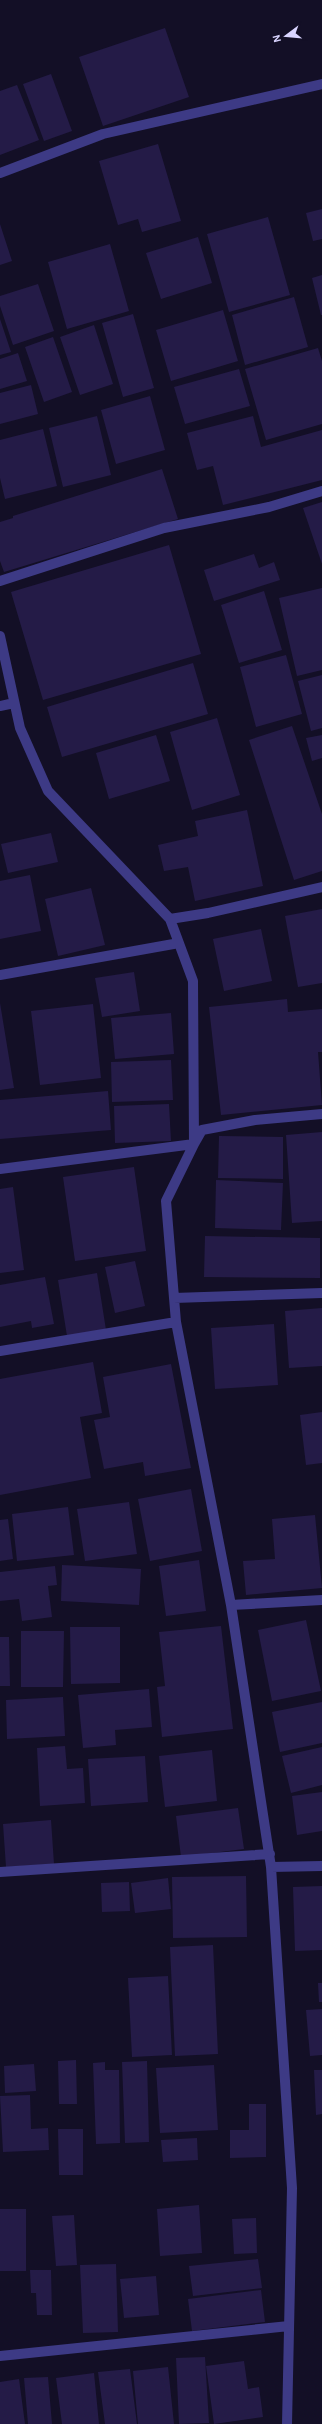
<svg xmlns="http://www.w3.org/2000/svg" width="322" height="2424" viewBox="0 0 322 2424" font-family="'Alegreya Sans',sans-serif">
<style>
.building{fill:#241b47}
.lines{fill:none;stroke-linecap:round;stroke-linejoin:round}
.street{stroke:#3d3a85;stroke-width:10}
</style>
<rect width="100%" height="100%" fill="#130f26"/>
<!-- building -->
<path class="building" d="M165,28L189,97L103,126L79,57Z
M51,74L72,131L44,141L23,84Z
M17,85L39,140L0,155V91Z
M158,144L181,221L142,232L138,219L118,225L99,161Z
M322,209V239L313,241L306,213Z
M268,217L290,295L229,312L207,234Z
M0,224L12,261L0,265Z
M198,237L212,283L161,299L146,253Z
M110,244L129,311L67,329L48,262Z
M322,275V315H321L312,278Z
M38,284L54,331L13,345L0,306V296Z
M294,297L308,347L245,365L232,315Z
M223,310L238,361L171,381L156,330Z
M133,314L154,388L123,397L102,323Z
M0,319L11,352L0,355Z
M94,325L113,384L80,395L60,337Z
M53,337L72,392L44,402L25,347Z
M318,348L322,361V424L266,440L245,369Z
M18,353L27,381L0,389V359Z
M239,369L250,406L185,424L174,387Z
M31,385L38,414L0,424V393Z
M150,396L165,450L116,464L101,410Z
M97,416L111,475L63,487L49,428Z
M253,416L261,447L322,430V480L223,505L213,466L197,470L187,433Z
M43,429L57,486L5,499L0,478V440Z
M162,469L178,519L4,572L0,561V522L13,518V516Z
M322,502V564L303,508Z
M169,545L201,654L43,700L11,592Z
M254,554L259,568L274,562L280,580L214,601L204,570Z
M322,588V670L297,676L279,598Z
M264,591L282,650L239,663L221,605Z
M286,655L302,714L256,727L240,667Z
M193,663L208,714L62,757L47,707Z
M322,675V728L311,731L298,681Z
M217,718L240,795L192,810L170,732Z
M292,726L322,814V871L294,880L249,740Z
M156,735L170,781L109,799L96,753Z
M322,735V758L312,761L306,738Z
M247,810L263,886L195,901L188,867L164,871L158,845L198,836L195,821Z
M51,833L58,862L8,873L1,844Z
M30,875L41,931L0,939V881Z
M91,888L105,945L58,956L45,899Z
M322,909V983L298,987L285,916Z
M261,929L272,981L224,991L213,939Z
M134,972L140,1011L102,1017L95,978Z
M287,999L288,1012L322,1009V1052H318L322,1105L221,1115L209,1007Z
M0,1003L14,1088L0,1090Z
M93,1004L101,1078L40,1085L31,1011Z
M171,1013L174,1054L115,1059L111,1018Z
M171,1060L173,1100L112,1102L111,1062Z
M108,1091L111,1130L0,1139V1100Z
M169,1104L171,1141L115,1143L114,1106Z
M322,1132V1221L292,1223L286,1135Z
M219,1136L283,1137V1179L218,1178Z
M134,1167L146,1251L75,1261L63,1177Z
M216,1180L283,1183L281,1230L215,1228Z
M13,1187L24,1270L0,1273V1189Z
M205,1236L320,1238V1278L204,1277Z
M135,1261L145,1306L115,1313L105,1267Z
M97,1273L106,1330L67,1336L58,1280Z
M45,1277L54,1324L32,1328L31,1321L0,1327V1285Z
M322,1308V1366L289,1368L285,1311Z
M274,1324L278,1385L215,1389L211,1328Z
M93,1362L102,1413L80,1417L91,1478L0,1495V1379Z
M171,1364L191,1468L145,1476L143,1462L104,1469L94,1420L110,1417L103,1377Z
M322,1412V1463L306,1465L300,1415Z
M191,1489L202,1551L150,1561L138,1499Z
M129,1502L137,1554L85,1561L77,1509Z
M68,1507L74,1555L17,1561L12,1514Z
M315,1515L322,1588L246,1595L243,1561L275,1559L272,1519Z
M8,1519L13,1559L0,1561V1520Z
M199,1560L206,1611L166,1616L159,1566Z
M62,1565L141,1569L139,1605L61,1601Z
M55,1566L57,1585L48,1586L52,1617L22,1621L19,1599L0,1601V1572Z
M306,1620L321,1691L272,1701L258,1630Z
M221,1626L233,1729L162,1737L157,1687L165,1686L159,1632Z
M70,1627H120V1683L71,1684Z
M21,1631H64L63,1687H21Z
M0,1637H9L10,1686H0Z
M149,1689L152,1727L115,1730L116,1745L83,1748L78,1695Z
M63,1697L65,1736L7,1739L6,1700Z
M322,1702V1743L280,1752L272,1712Z
M65,1746L67,1769L83,1768L85,1803L40,1806L37,1748Z
M322,1747V1785L291,1793L282,1756Z
M212,1750L217,1801L165,1807L159,1756Z
M145,1756L148,1802L91,1806L88,1759Z
M322,1792V1831L297,1835L292,1796Z
M238,1808L244,1849L181,1857L176,1816Z
M51,1820L54,1864L6,1867L3,1824Z
M246,1876L247,1937L173,1938L172,1877Z
M168,1878L171,1909L135,1913L131,1883Z
M129,1882L130,1911L102,1912L101,1883Z
M322,1886V1950L295,1951L293,1887Z
M213,1945L218,2054L175,2056L170,1947Z
M168,1976L172,2055L132,2057L128,1978Z
M318,1983H322V2002H319Z
M322,2009V2055L310,2056L306,2010Z
M76,2060L77,2104H59L58,2061Z
M147,2061L149,2142L125,2143L122,2062Z
M105,2062V2070H119L120,2143L96,2144L93,2063Z
M34,2064L36,2091L5,2093L4,2066Z
M214,2065L218,2130L160,2133L156,2068Z
M314,2070H322V2114L316,2115Z
M30,2095L31,2129L48,2128L49,2150L3,2152L0,2096Z
M249,2104H266V2157L230,2158V2130H249Z
M58,2129H83V2175H59Z
M197,2138L198,2160L163,2162L161,2140Z
M199,2205L202,2253L160,2256L157,2209Z
M0,2209H26V2271H0Z
M74,2215L77,2265L56,2266L52,2216Z
M256,2218L257,2253L234,2254L232,2219Z
M258,2259L262,2288L193,2296L189,2266Z
M116,2264L118,2332L83,2333L80,2265Z
M30,2270H51L52,2315H37L36,2293H31Z
M156,2276L159,2315L124,2318L120,2279Z
M261,2290L265,2322L192,2331L188,2299Z
M205,2357L209,2423L179,2424L176,2358Z
M244,2361L248,2389L259,2387L263,2417L214,2424L206,2366Z
M168,2367L174,2424H138L133,2371Z
M130,2369L137,2424H105L98,2372Z
M94,2373L99,2424H62L56,2378Z
M48,2377L52,2424H28L24,2378Z
M19,2379L25,2424H0V2382Z"/>
<g class="lines">
<!-- street -->
<path class="street" d="M0,173L103,134L322,84
M0,581L164,528L269,507L322,491
M0,636L20,728L48,791L170,919L193,981L194,1144L166,1201L176,1322L231,1605L271,1867L292,2188L287,2424
M0,706L14,703
M170,919L208,913L322,887
M0,975L179,943
M0,1169L194,1144L202,1130L255,1120L322,1114
M174,1298L322,1293
M0,1351L176,1322
M231,1605L322,1600
M271,1867L322,1866
M0,1872L270,1854
M0,2356L289,2326"/>
</g>
<!-- north arrow -->
<g transform="translate(286 36) rotate(254)" stroke="#130f26" stroke-width="3" paint-order="stroke">
<path d="M0-3L7 15L0 10L-7 15Z" fill="#d9d4ff"/>
<text y="-6" font-size="11" font-weight="bold" text-anchor="middle" fill="#d9d4ff">N</text>
</g>
</svg>
